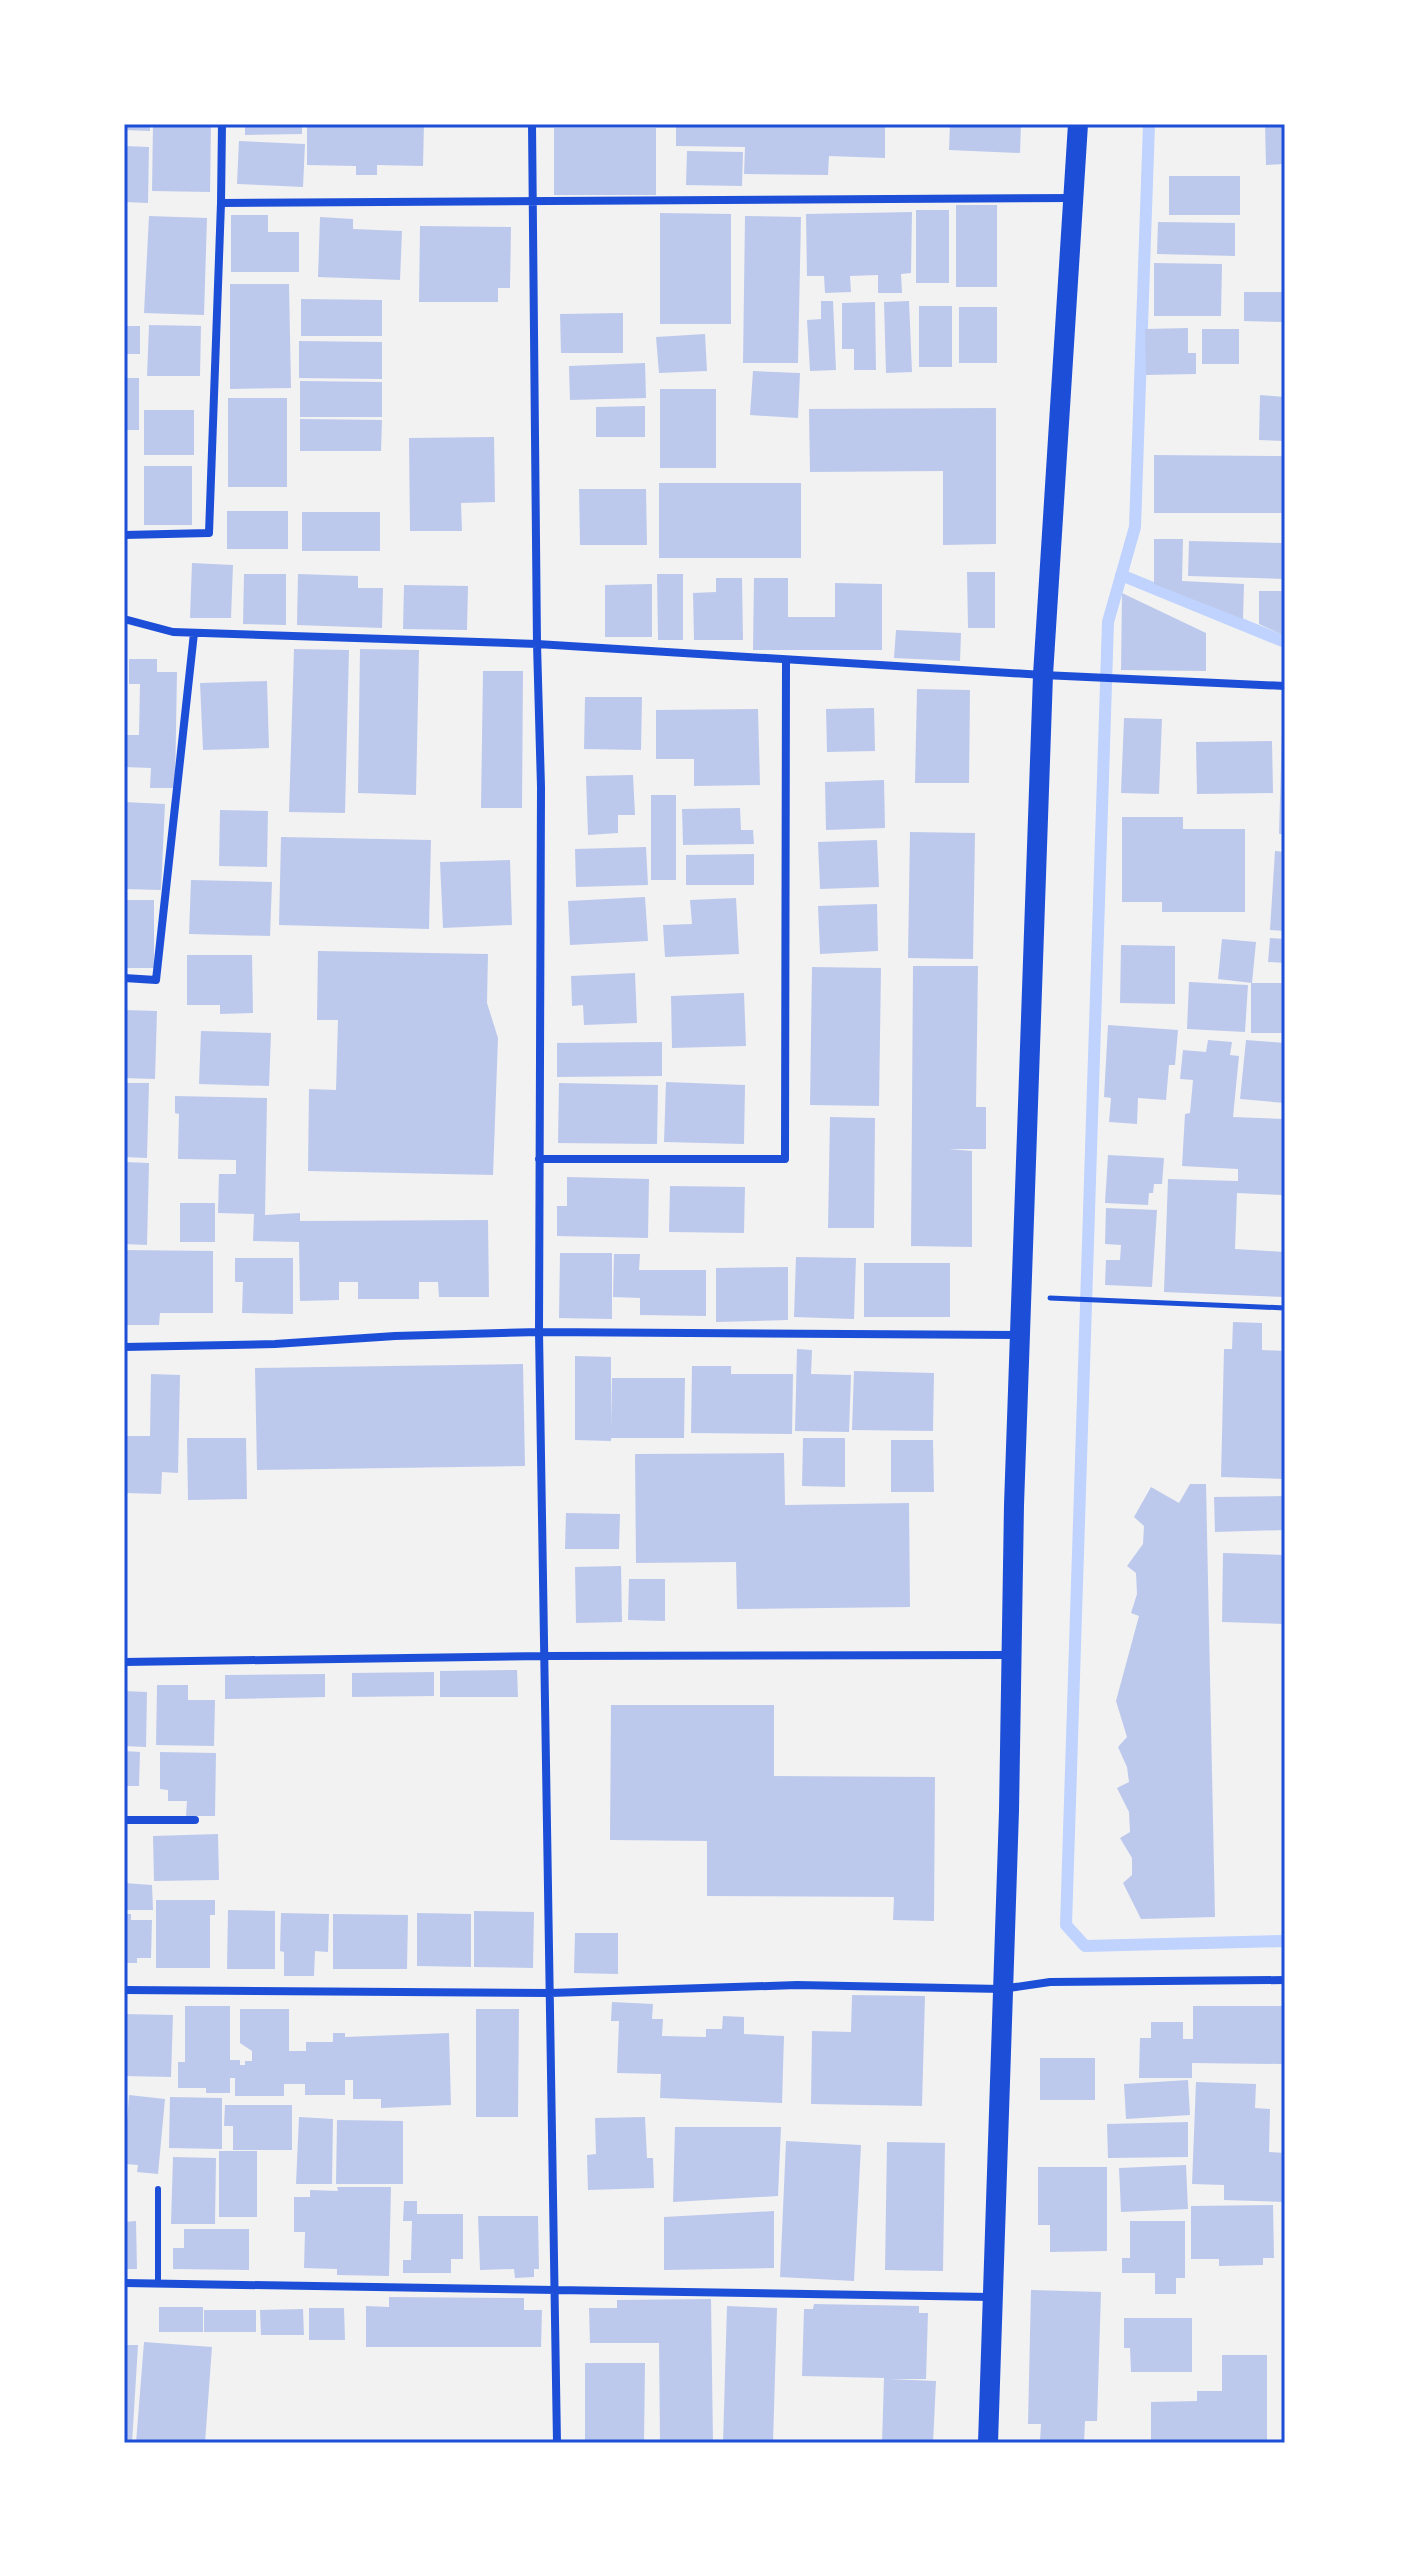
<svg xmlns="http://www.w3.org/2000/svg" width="1409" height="2567" viewBox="0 0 1409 2567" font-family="'Sofia Sans Condensed',sans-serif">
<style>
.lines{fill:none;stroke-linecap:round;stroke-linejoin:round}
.stream{stroke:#bfd3fe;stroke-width:12}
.building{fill:#bdc9ec}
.path{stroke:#1d4ed8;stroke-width:5}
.service{stroke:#1d4ed8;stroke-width:6}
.minor{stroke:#1d4ed8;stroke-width:8}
.primary{stroke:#1d4ed8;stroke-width:20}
.neatline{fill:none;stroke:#1d4ed8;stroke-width:3}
</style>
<rect width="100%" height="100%" fill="#f2f2f2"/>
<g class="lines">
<!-- stream -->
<path class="stream" d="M1149,124L1135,527L1108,622L1066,1925L1085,1946L1285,1941
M1121,575L1285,642"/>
</g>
<!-- building -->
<path class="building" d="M124,124H150V131L124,130Z
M153,124H211L210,192L152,191Z
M245,124H302V134L245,135Z
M307,124H424L423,166L377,165V175H356V166L307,165Z
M676,124H885V158L829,156L828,175L744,174L745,147L676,146Z
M950,124H1021L1020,153L949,150Z
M1265,124H1285V164L1266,165Z
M554,128H656V195H554Z
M239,141L305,144L303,187L237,184Z
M124,146L149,147L148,203L124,202Z
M687,151L743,152L742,186L686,185Z
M1169,176H1240V215H1169Z
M956,205H997V287H956Z
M916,210H949V283H916Z
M912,212L911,273L901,274L902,293H878V275L850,276L851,292L825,293L824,276H807L806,214Z
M660,213L731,214V324H660Z
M231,215H268V232H299V272H231Z
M149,216L207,218L204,315L144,313Z
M745,216L801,217L798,363H743Z
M320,217L353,219V229L402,231L400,280L318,277Z
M1158,222L1235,223V256L1157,254Z
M420,226L511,227L510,288H498V302H419Z
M1154,263L1222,264L1221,316H1154Z
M230,284H289L291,388L230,389Z
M1244,292H1285V322L1244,321Z
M301,299L382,300V336H301Z
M821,301H833L836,370L810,371L807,320L821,319Z
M909,301L912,372L886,373L884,302Z
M875,302L876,370H854V349H842V303Z
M919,306H952V367H919Z
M959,307H997V363H959Z
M623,313V353H561L560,314Z
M149,325L201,326L200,376H147Z
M124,326H140V354H124Z
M1188,328V353H1196V374L1146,375L1145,329Z
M1202,329H1239V364H1202Z
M705,334L707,371L659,373L656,337Z
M299,341L382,342V379L299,378Z
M645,363L646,398L570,400L569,366Z
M753,371L800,373L798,418L750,415Z
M124,378H139V430H124Z
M300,381L382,382V417H300Z
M660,389H716V468H660Z
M1260,395L1285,397V441L1259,440Z
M228,398H287V487H228Z
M645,406V437H596V407Z
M996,408V544L943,545V471L810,472L809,409Z
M144,410H194V455H144Z
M300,419L382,420L381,451H300Z
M494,437L495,502L461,503L462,531H410L409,438Z
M1154,455L1285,456V513H1154Z
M144,466H192V525H144Z
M659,483H801V558H659Z
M579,489H646L647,545H580Z
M227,511H288V549H227Z
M302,512H380V551H302Z
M1154,539H1183L1182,581L1244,584L1243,619L1154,584Z
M1189,541L1285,543V579L1188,576Z
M192,563L233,565L231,618H190Z
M967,572H995V628H968Z
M244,574H286V625L243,624Z
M298,574L358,576V588H383L382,628L297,625Z
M657,574H683V640H658Z
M716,578H742L743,640H694L693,593L716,592Z
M754,578H788V617H835V583L882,584V650H753Z
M652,584V637H605V585Z
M404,585L468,586L467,630L403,629Z
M1259,591H1285V636L1259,624Z
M1122,593L1206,633V671L1121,670Z
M896,630L961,633L960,661L894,658Z
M294,649L349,650L345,813L289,812Z
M360,649L419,650L416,795L358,793Z
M129,659H157V672H177L175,788H150L151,768L124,767V735H139L140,684H129Z
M483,671H523L522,808H481Z
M267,681L269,748L203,750L200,683Z
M917,689L970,690L969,783H915Z
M585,697H642L641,750L584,749Z
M874,708L875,751L827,752L826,709Z
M758,709L760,785L694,786V759H656V710Z
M1124,718L1162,719L1159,794L1121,793Z
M1282,729H1285V834H1279Z
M1272,741L1273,793L1197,794L1196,742Z
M633,775L635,815H618V833L588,835L586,776Z
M884,780L885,828L826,830L825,782Z
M651,795H676V880H651Z
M124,802L165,804L161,890L124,889Z
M740,808L741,830H753L754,844L683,845L682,809Z
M220,810L268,811L267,867L219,866Z
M1122,817H1183V829H1245V912H1162V902H1122Z
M910,832L975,833L973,959L908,958Z
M281,837L431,840L429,929L279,925Z
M877,840L879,887L820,889L818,842Z
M646,847L648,885L576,887L575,849Z
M1275,851L1285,852V931L1270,930Z
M754,854V885H686V855Z
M510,860L512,925L443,928L440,862Z
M191,880L272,882L270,936L189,934Z
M645,897L648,941L570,945L568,901Z
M736,898L739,954L665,957L663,925L692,924L690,900Z
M124,900H154V968H124Z
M877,904L878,951L820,954L818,906Z
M1270,938L1285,939V963L1268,962Z
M1222,939L1256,942L1252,983L1218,979Z
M1121,945L1175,946V1004L1120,1003Z
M318,951L488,954L487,1003L498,1038L493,1175L308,1171L309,1089L336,1090L338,1020H317Z
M187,955H252L253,1013L220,1014V1005H187Z
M913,966H978L976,1107H986V1149H949L972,1151V1247L911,1246Z
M812,967L881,968L879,1106L810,1105Z
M635,973L637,1023L584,1025L583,1005L572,1006L571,976Z
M1189,982L1248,985L1245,1032L1187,1029Z
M1251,983H1285V1033H1251Z
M744,993L746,1046L672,1048L671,996Z
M124,1010L157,1011L155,1079L124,1078Z
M1108,1025L1178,1030L1175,1065H1169L1166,1100L1138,1098L1137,1124L1109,1122L1111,1098L1104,1097Z
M201,1031L271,1033L269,1086L199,1084Z
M1208,1040L1232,1042L1230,1055L1239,1056L1233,1117L1285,1119V1195L1237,1193L1235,1249L1285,1252V1297L1164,1292L1168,1179L1238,1181V1169L1182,1166L1185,1114L1190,1113L1193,1080L1180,1079L1183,1050L1206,1052Z
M1246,1040L1285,1043V1103L1240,1099Z
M662,1042V1076L557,1077V1043Z
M666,1082L745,1085L744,1144L664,1142Z
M124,1083H149L147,1158L124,1157Z
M559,1083L658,1085L657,1144L558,1143Z
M175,1096L267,1098L265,1215L300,1213V1221L488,1220L489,1297H439L438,1282H419V1299H358V1282H339V1300L300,1301L299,1242L253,1241L254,1214L218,1213L219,1174H236V1160L178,1159L179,1114L175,1113Z
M830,1117L875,1118L874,1228H828Z
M1108,1155L1164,1158L1162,1184H1154L1153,1193H1149L1148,1205L1105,1203Z
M124,1162L149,1163L147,1245L124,1244Z
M567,1177L649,1179L648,1238L557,1236V1206H567Z
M670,1186L745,1187L744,1233L669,1232Z
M180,1203H215V1242H180Z
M1106,1208L1157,1210L1152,1287L1105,1285L1106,1260H1120L1121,1245L1105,1244Z
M124,1250L213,1251V1313H160L159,1325H124Z
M560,1253H612V1319L559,1318Z
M614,1254H640L639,1270H706V1316L640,1315V1298L613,1297Z
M796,1257L856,1258L854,1319L794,1317Z
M235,1258H293V1314L242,1313L243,1282H235Z
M864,1263H950V1317H864Z
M788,1267V1320L716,1322V1268Z
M1233,1322L1262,1323V1350L1285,1351V1479L1221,1477L1224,1349H1232Z
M797,1349L812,1350L811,1374L851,1375L849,1432L795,1431Z
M575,1356L611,1357V1428L612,1378H685L684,1438H611V1441L575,1440Z
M523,1364L525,1466L257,1470L255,1368Z
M692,1366H731V1374H793L792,1434L691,1433Z
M854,1371L934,1373L933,1431L852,1430Z
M151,1374L180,1375L178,1473L162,1472L161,1494L124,1493V1436H150Z
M187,1438H246L247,1499L188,1500Z
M803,1438H845V1487L802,1486Z
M891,1440H933L934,1492H891Z
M784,1453L785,1505L909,1503L910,1607L737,1609L736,1562L636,1563L635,1454Z
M1190,1484H1206L1215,1917L1141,1919L1123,1883L1132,1875V1858L1120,1838L1130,1832L1129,1812L1117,1788L1129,1782L1127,1767L1118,1747L1127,1737L1116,1701L1139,1616L1131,1613L1137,1594L1136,1573L1127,1566L1143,1544L1144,1526L1134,1517L1151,1487L1179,1503Z
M1284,1496L1285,1530L1215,1532L1214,1497Z
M566,1513L620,1514L619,1549H565Z
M1223,1553L1285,1555V1624L1222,1622Z
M621,1566L622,1622L576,1623L575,1567Z
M629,1579H665V1621L628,1620Z
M517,1670L518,1697H440V1671Z
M434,1672V1696L352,1697V1673Z
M325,1674V1697L225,1699V1675Z
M157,1685H188V1700H215L214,1746L156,1745Z
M124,1691L147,1692L146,1747L124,1746Z
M611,1705H774V1776L935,1777L934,1921L893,1920L894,1897L707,1896V1841L610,1840Z
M124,1751L140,1752L139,1786H124Z
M160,1752L216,1753L215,1816H186L187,1801H168V1790L160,1789Z
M218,1834L219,1880L154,1881L153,1836Z
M124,1883L152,1885L153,1910H124Z
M156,1900H215V1915H210V1968H156Z
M228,1910L275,1911V1969H227Z
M474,1911L534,1912L533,1968L474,1967Z
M281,1913L329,1914L328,1952L315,1951L314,1976H284V1952L280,1951Z
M417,1913L471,1914V1967L417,1966Z
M124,1914H131V1920H152L151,1958H137V1963H124Z
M333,1914L408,1915L407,1969H333Z
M575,1933H618V1974L574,1973Z
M852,1995L925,1996L922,2106L811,2104L812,2031L851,2032Z
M612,2002L653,2004L652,2019H663L662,2036L706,2037V2029H722L723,2016L744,2017V2034L784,2036L782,2103L660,2098L661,2074L617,2073L619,2021H611Z
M185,2006H230V2060H240V2065H245V2061H252V2051L240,2043V2009H289V2051H306V2042H333V2033H345V2037L449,2033L451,2105L381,2108V2099H353V2080H345V2095H305V2084H284V2096H235V2078H230V2093H206V2088H178V2062H185Z
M1193,2006H1282V2064L1192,2063V2078H1139L1140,2038H1151V2022H1183V2039H1193Z
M476,2009H519L518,2117H476Z
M124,2014L173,2015L171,2077L124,2076Z
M1040,2058H1095V2100H1040Z
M1188,2080L1190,2115L1126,2119L1124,2084Z
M1196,2082L1256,2084L1255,2108L1270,2109L1269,2152L1285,2153V2202L1224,2200V2185L1192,2184Z
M129,2095L165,2099L158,2174L137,2172L138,2165L124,2164Z
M170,2097L222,2098V2149L169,2148Z
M225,2105H292V2150H233V2126H224Z
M299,2117L333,2119L332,2184H296Z
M645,2117L647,2158H653L654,2188L588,2190L587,2155L596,2154L595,2118Z
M337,2120L403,2121V2184H336Z
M1188,2122V2157L1108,2158L1107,2124Z
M675,2127H781L778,2196L673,2202Z
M786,2141L861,2145L854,2281L780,2277Z
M887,2142L945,2143L943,2271L885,2270Z
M219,2151H257V2217H219Z
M173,2157L216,2158L215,2224H171Z
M1186,2165L1188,2209L1121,2212L1119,2168Z
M1038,2167H1107V2251L1050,2252V2225H1038Z
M337,2187H391L389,2276L337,2275V2269L304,2268L305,2232H294V2197H310V2190L338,2191Z
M404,2201H417V2214H463V2259H451V2273H403V2260H411L412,2221H403Z
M1273,2205L1274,2258H1263V2265L1219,2266V2259H1191V2206Z
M774,2211V2268L664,2270V2217Z
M478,2216H538L539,2269H534V2277L515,2278L514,2269L480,2270Z
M136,2221L137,2269H124V2222Z
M1130,2221H1185V2278H1176V2294H1155V2273H1122V2258H1130Z
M184,2229H249V2270L173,2269V2248H184Z
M1031,2290L1101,2292L1097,2421H1085L1084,2443L1040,2441L1041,2424H1028Z
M389,2297L524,2298V2310H542L541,2347H366V2306L389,2307Z
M711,2299L713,2443H660L659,2343H590L589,2308H617V2300Z
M814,2304L919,2306V2313H928L926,2379H889L936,2381L933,2443H882L884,2378L802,2376L804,2309H813Z
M727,2306L777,2308L773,2443H723Z
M159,2307H203V2332H159Z
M309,2308H344L345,2340H309Z
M303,2309L304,2335H261L260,2310Z
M204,2310H256V2332H204Z
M1124,2318H1192V2372H1131L1130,2348H1124Z
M144,2342L212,2347L205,2443H136Z
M124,2345H138L132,2443H124Z
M1222,2355H1267V2443H1151V2402L1197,2401V2391H1222Z
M585,2363H645L644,2443H585Z"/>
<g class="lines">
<!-- path -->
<path class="path" d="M1050,1298L1285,1308"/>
<!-- service -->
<path class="service" d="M158,2189V2283"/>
<!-- minor -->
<path class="minor" d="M222,124L221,203L1073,198
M532,124L537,644L541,787L539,1332L557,2443
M124,535L209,533L221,203
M124,619L173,632L537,644L1043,675L1285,686
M124,978L156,980L194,633
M539,1159H785L786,660
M124,1347L275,1344L395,1336L539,1332L1021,1335
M124,1662L544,1656L1011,1655
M124,1820H195
M124,1990L550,1993L797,1985L1002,1989L1050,1982L1285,1980
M124,2283L991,2297"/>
<!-- primary -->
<path class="primary" d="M988,2443L1009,1811L1014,1505L1043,675L1078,124"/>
</g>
<!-- border -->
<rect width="1409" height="2567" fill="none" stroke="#ffffff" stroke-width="252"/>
<rect x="126" y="126" width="1157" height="2315" class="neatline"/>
</svg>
